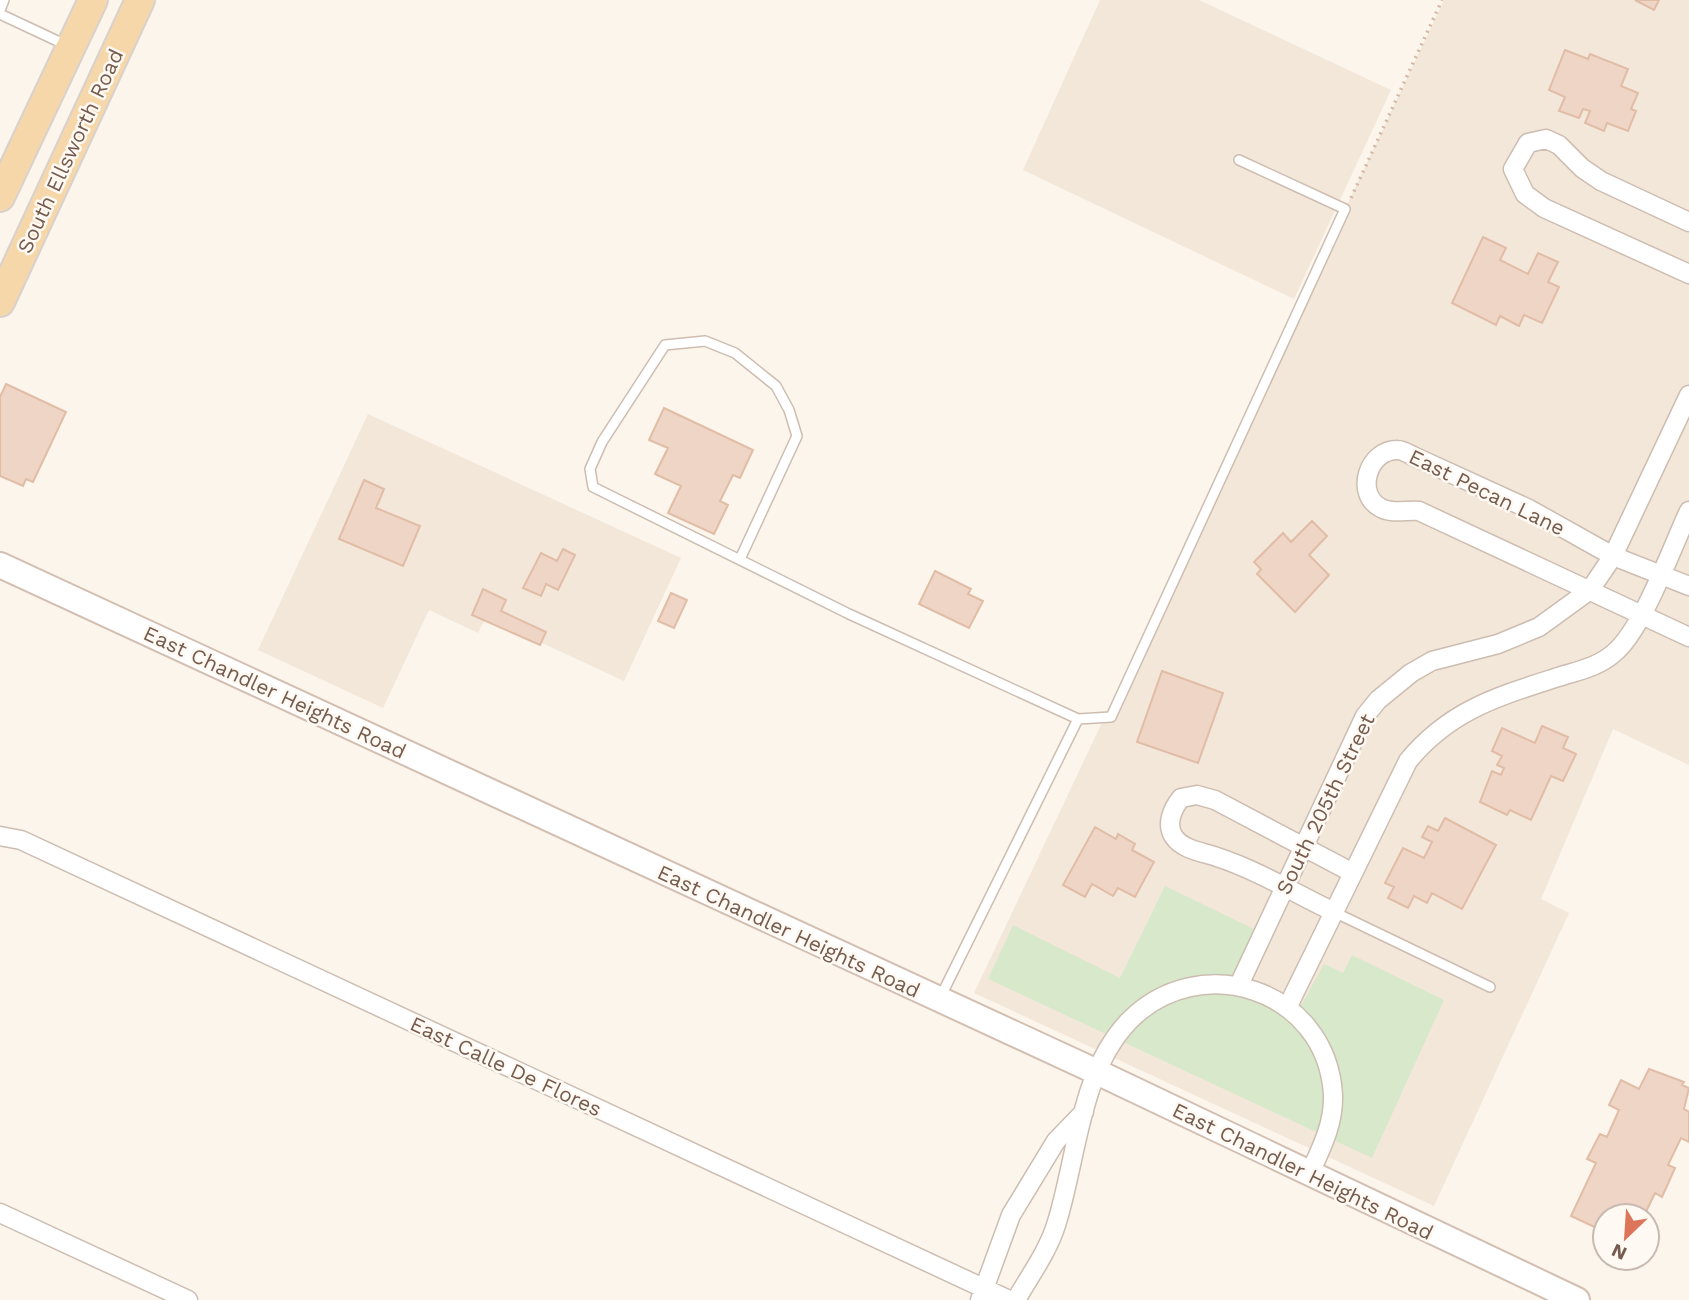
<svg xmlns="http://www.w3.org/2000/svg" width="1689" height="1300" viewBox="0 0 1689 1300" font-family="'Work Sans',sans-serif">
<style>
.residential{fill:#f3e7da}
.green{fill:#d7e9ca}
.building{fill:#efd5c5;stroke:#e1bca6;stroke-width:2}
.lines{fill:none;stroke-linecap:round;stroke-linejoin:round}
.lane-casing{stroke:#cdbdb1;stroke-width:12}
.street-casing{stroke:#cdbdb1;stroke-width:21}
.secondary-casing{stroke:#d3bfb1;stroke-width:28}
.primary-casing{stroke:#d9d1ce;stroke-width:32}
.path{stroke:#d5b8a7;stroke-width:3.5;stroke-dasharray:2 5;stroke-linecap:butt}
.lane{stroke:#fff;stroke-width:9}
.street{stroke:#fff;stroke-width:18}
.secondary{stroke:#fff;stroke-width:24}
.primary{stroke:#f5d7a9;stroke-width:28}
.labels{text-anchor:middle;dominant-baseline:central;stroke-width:5;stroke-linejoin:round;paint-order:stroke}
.street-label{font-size:21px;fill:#765c4f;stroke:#fef9f2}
</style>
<rect width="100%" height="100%" fill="#fbf5eb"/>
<!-- residential -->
<path class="residential" d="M1100,0H1199L1391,90L1294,299L1023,170Z
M1444,0H1689V765L1613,729L1541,899L1569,913L1434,1206L974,993Z
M368,414L681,558L624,681L486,617L478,633L429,610L383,708L258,650Z"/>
<!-- green -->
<path class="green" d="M1165,886L1256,930L1235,973L1302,1004L1324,964L1343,973L1352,955L1444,1000L1372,1158L988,979L1013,925L1120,978Z"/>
<!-- building -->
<path class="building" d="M1635,0H1659L1654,10Z
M1565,50L1588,59L1590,54L1628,69L1621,86L1638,93L1631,109L1636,111L1628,131L1607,123L1604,131L1585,123L1590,111L1583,109L1579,118L1559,111L1565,97L1549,90Z
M1483,237L1506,248L1500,260L1528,274L1538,253L1558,262L1548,282L1559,287L1542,323L1524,315L1519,326L1500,316L1496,325L1452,303Z
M6,384L66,412L33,482L26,479L23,486L0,476V397Z
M664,408L753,450L740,478L733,475L720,501L728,505L714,534L668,513L681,486L655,474L668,448L649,440Z
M364,480L384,489L376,508L420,526L403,566L339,539Z
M1312,521L1327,536L1309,555L1329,575L1295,612L1257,574L1261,569L1254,562L1283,533L1291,542Z
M563,549L575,555L558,590L546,584L541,596L523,588L541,553L557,561Z
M935,571L971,589L968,594L983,601L969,628L919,604Z
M483,589L506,600L501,611L546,632L540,645L472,615Z
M671,593L687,600L674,628L658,621Z
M1162,671L1223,693L1198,763L1137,742Z
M1542,726L1568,737L1563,748L1576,754L1563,781L1551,776L1531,820L1510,810L1507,815L1480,802L1492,771L1501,775L1504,768L1497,765L1502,756L1492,751L1502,728L1535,743Z
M1445,818L1496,845L1462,909L1432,893L1427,903L1414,896L1408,908L1388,898L1394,887L1385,883L1403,848L1424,858L1432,842L1422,837L1428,826L1438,831Z
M1095,827L1116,839L1118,834L1135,844L1132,850L1154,862L1135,897L1118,888L1113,896L1092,884L1085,897L1063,885Z
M1649,1069L1684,1082L1682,1085L1689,1088L1684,1109L1689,1112V1142L1681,1138L1668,1165L1675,1168L1662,1197L1655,1193L1644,1216H1605V1232L1571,1216L1596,1163L1587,1159L1600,1134L1607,1137L1619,1110L1609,1105L1621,1080L1639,1089Z"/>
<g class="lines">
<!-- lane casing -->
<g class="lane-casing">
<path id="lane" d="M0,10L4,0
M0,14L66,45
M740,559L797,436L789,410L776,386L735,353L705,341L665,345L602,442L590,469L593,487L849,614L1078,719L940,998
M1078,719L1111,717L1345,209L1239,160
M1334,912L1490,987"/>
</g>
<!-- street casing -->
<g class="street-casing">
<path id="street" d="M1689,222L1601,181L1582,168L1559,145L1546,139L1528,143L1513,169L1525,194L1544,208L1689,274
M1689,586L1613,556L1529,509L1413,456C1409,454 1402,450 1398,450C1368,449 1354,494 1381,508C1392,514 1407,510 1419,511L1689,637
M0,836L21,840L1009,1300
M1334,912C1296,894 1257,870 1217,857C1203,852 1183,850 1174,837C1165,824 1173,808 1181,798L1197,795L1215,800L1353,873
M1239,985L1365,716L1378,700L1411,673L1432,661L1498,644L1539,627L1590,590L1613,556L1689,395
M1287,1008L1408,761C1449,711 1496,697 1555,678C1576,671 1597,668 1614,653C1643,629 1672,547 1689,511
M0,1213L188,1300
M980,1300L1011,1215L1056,1141L1084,1112
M1016,1300C1029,1277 1048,1251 1056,1225C1077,1160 1079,1074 1128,1022C1199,948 1327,989 1333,1095C1334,1124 1321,1149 1309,1175"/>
</g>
<!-- secondary casing -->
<g class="secondary-casing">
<path id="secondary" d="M0,565L1097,1072L1577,1300"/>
</g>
<!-- primary casing -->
<g class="primary-casing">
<path id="primary" d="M0,197L93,0
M0,302L140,0"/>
</g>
<!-- path -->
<path class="path" d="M1351,198L1442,0"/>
<!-- lane -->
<use href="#lane" class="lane"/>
<!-- street -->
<use href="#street" class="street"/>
<!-- secondary -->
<use href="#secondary" class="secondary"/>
<!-- primary -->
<use href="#primary" class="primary"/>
</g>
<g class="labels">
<!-- street labels -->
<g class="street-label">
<text transform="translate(70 151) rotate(-65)">South Ellsworth Road</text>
<text transform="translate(1487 492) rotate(26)">East Pecan Lane</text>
<text transform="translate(275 692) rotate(25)">East Chandler Heights Road</text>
<text transform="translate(1325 804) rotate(-64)">South 205th Street</text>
<text transform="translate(789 931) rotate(25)">East Chandler Heights Road</text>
<text transform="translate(506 1066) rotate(25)">East Calle De Flores</text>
<text transform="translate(1303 1171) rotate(26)">East Chandler Heights Road</text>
</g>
</g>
<!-- north arrow -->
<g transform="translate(1626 1237) rotate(205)"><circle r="33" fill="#fef9f2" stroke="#c8bab1" stroke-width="2"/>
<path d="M0-5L12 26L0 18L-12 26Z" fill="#dc755a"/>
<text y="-10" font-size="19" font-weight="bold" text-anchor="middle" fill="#765c4f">N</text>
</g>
</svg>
